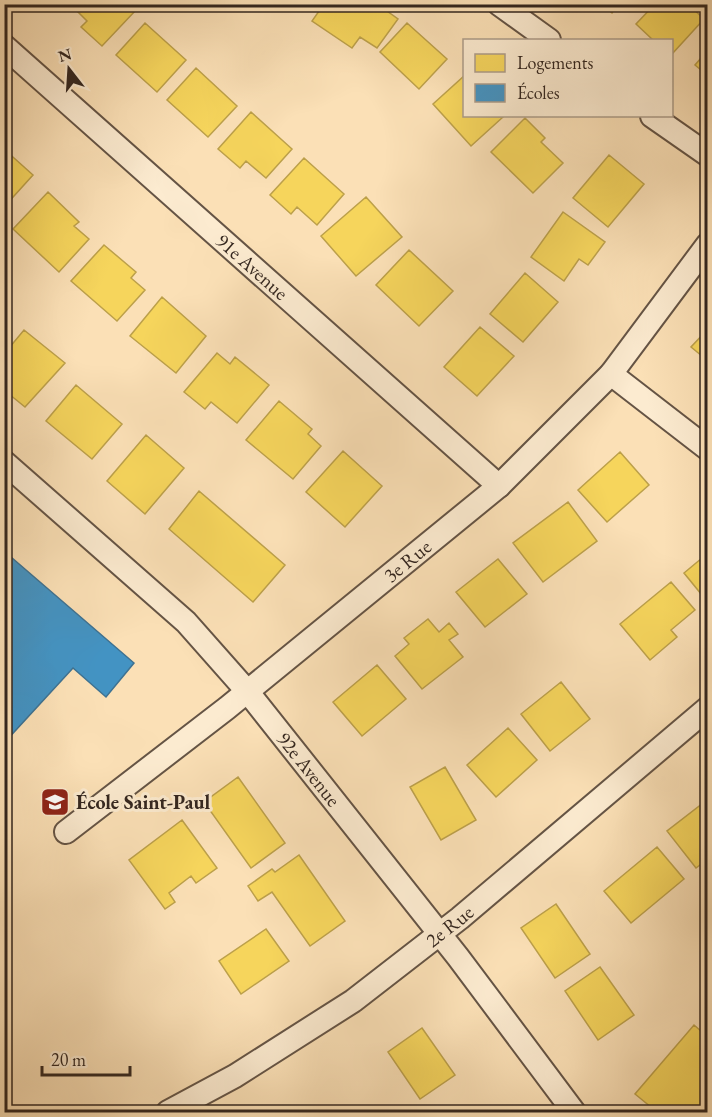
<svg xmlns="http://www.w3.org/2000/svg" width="712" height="1117" viewBox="0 0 712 1117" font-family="'EB Garamond',serif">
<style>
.homes{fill:#f6d55c;stroke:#bca04a;stroke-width:1.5}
.schools{fill:#4393c3;stroke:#3e7292;stroke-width:1.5}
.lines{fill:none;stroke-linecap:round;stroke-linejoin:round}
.street-casing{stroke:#655445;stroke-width:26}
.street{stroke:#fcebd0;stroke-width:22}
.labels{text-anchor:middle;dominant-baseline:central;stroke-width:6;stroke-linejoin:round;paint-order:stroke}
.street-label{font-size:20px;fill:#33261f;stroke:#fcebd0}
.poi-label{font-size:20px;font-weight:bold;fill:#33261f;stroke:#fcebd0;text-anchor:start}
</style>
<rect width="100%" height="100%" fill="#fbe0b6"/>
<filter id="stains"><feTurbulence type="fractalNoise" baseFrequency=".00333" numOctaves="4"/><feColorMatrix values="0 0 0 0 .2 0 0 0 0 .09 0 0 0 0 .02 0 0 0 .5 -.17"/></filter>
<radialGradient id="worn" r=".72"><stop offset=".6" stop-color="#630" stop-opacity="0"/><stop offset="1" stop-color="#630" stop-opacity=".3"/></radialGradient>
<!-- homes -->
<path class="homes" d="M70,4H130L136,10L102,46L81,27L87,21Z
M324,4H377L398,19L377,48L360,37L352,48L312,21Z
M601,4H618L612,13Z
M655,4H688L704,19L672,54V40H653L636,24Z
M145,23L186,60L157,92L116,55Z
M407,23L447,59L419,89L380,52Z
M708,50V76L695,65Z
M196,68L237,106L208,137L167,100Z
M464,76V116L503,117L471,146L433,104Z
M251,112L292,149L266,178L246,161L240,168L218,149Z
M525,118L545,138L541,142L563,163L533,193L491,152Z
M4,149L33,175L4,207Z
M609,155L644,184L608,227L573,198Z
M304,158L344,194L317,225L297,207L291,214L270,195Z
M48,192L79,222L74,226L89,239L59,272L13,229Z
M366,197L402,237L356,276L321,236Z
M563,212L605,242L588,265L579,259L564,281L531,257Z
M104,245L136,272L131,278L145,290L117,321L71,281Z
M409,250L453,291L419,326L376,285Z
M525,273L558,302L523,342L490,314Z
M162,297L206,336L176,373L130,336Z
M480,327L514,356L477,396L444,367Z
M708,329V361L691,347Z
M24,330L65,363L25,407L4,390V354Z
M217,353L230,364L235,357L269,385L237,423L211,402L205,409L184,392Z
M76,385L122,424L92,459L46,421Z
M279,401L312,429L308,434L321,446L293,479L246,440Z
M146,435L184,468L145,514L107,481Z
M343,451L382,486L345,527L306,492Z
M620,452L649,485L607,522L578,490Z
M199,491L285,565L253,602L169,529Z
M568,502L597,541L543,582L513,543Z
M708,553V599L706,600L684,573Z
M498,559L527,594L485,627L456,592Z
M671,582L695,610L671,630L677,637L650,660L620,624Z
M428,619L439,632L449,623L458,634L449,640L463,657L422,689L395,656L409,644L404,638Z
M377,665L406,699L362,736L333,702Z
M561,682L590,719L550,751L521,714Z
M508,728L537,760L496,797L467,765Z
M445,767L476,820L441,840L410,787Z
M238,777L285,843L251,868L204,802Z
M707,800L708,859L696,868L667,831Z
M182,820L217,868L196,883L191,876L169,893L175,902L165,909L129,860Z
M657,847L684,879L631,923L604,891Z
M299,855L345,921L310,946L272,892L258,901L248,886L272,869L275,872Z
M556,904L590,954L555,978L521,928Z
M266,929L289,961L241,994L219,961Z
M600,967L634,1015L598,1040L565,991Z
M694,1025L708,1037V1112H657L635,1094Z
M422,1028L455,1075L420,1099L388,1052Z"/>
<!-- schools -->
<path class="schools" d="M4,551L134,663L106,697L73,668L4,743Z
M4,865L9,869L4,886Z"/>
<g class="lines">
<!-- street casing -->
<g class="street-casing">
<g id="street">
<path d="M499,4L549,40"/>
<path id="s1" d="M4,46L499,486"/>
<path d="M652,116L708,155"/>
<path d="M611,374L708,449"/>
<path id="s2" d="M4,462L186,622L247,691L458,957L574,1112"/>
<path id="s3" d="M66,832L227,708L499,486L611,374L708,244"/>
<path id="s4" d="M168,1112L235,1076L353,1001L460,918L708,708"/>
</g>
</g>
<!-- street -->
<use href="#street" class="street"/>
</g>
<!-- icons -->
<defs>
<g id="school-square" transform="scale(1.5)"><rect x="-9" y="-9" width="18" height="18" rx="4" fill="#8f2418" stroke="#fcebd0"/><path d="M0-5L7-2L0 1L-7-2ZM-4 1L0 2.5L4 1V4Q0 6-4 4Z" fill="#fff"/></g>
</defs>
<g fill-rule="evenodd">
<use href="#school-square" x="55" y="802"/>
</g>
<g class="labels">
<!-- street labels -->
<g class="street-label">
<text stroke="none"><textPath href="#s1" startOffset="332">91e Avenue</textPath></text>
<text stroke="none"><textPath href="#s3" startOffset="436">3e Rue</textPath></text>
<text stroke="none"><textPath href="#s2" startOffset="434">92e Avenue</textPath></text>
<text stroke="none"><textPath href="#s4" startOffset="338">2e Rue</textPath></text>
</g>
<!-- poi labels -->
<g class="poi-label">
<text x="76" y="802">École Saint-Paul</text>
</g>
</g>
<!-- margin -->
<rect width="712" height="1117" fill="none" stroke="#fbe0b6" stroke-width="24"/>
<rect x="6" y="6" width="700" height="1105" fill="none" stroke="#33261f" stroke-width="3"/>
<rect x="12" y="12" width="688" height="1093" fill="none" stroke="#33261f" stroke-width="1.5"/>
<!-- legend -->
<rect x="463" y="39" width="210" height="78" fill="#fcebd0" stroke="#ac9c89" stroke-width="1.5"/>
<rect x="475" y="54" width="30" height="18" fill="#f6d55c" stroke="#ac9c89" stroke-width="1.5"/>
<text x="517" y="69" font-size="18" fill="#33261f">Logements</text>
<rect x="475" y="84" width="30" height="18" fill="#4393c3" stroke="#ac9c89" stroke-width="1.5"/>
<text x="517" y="99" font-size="18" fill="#33261f">Écoles</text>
<!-- north arrow -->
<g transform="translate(69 69) rotate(343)" stroke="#fcebd0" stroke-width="4.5" paint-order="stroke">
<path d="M0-4.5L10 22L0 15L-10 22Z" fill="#33261f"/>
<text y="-9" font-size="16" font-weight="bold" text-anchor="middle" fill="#33261f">N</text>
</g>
<!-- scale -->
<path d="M42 1066v9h88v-9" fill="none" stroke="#33261f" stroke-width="3"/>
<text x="51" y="1066" font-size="18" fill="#33261f" stroke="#fcebd0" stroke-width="4.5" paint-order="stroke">20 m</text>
<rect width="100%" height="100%" filter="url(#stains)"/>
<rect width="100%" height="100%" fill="url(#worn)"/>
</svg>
